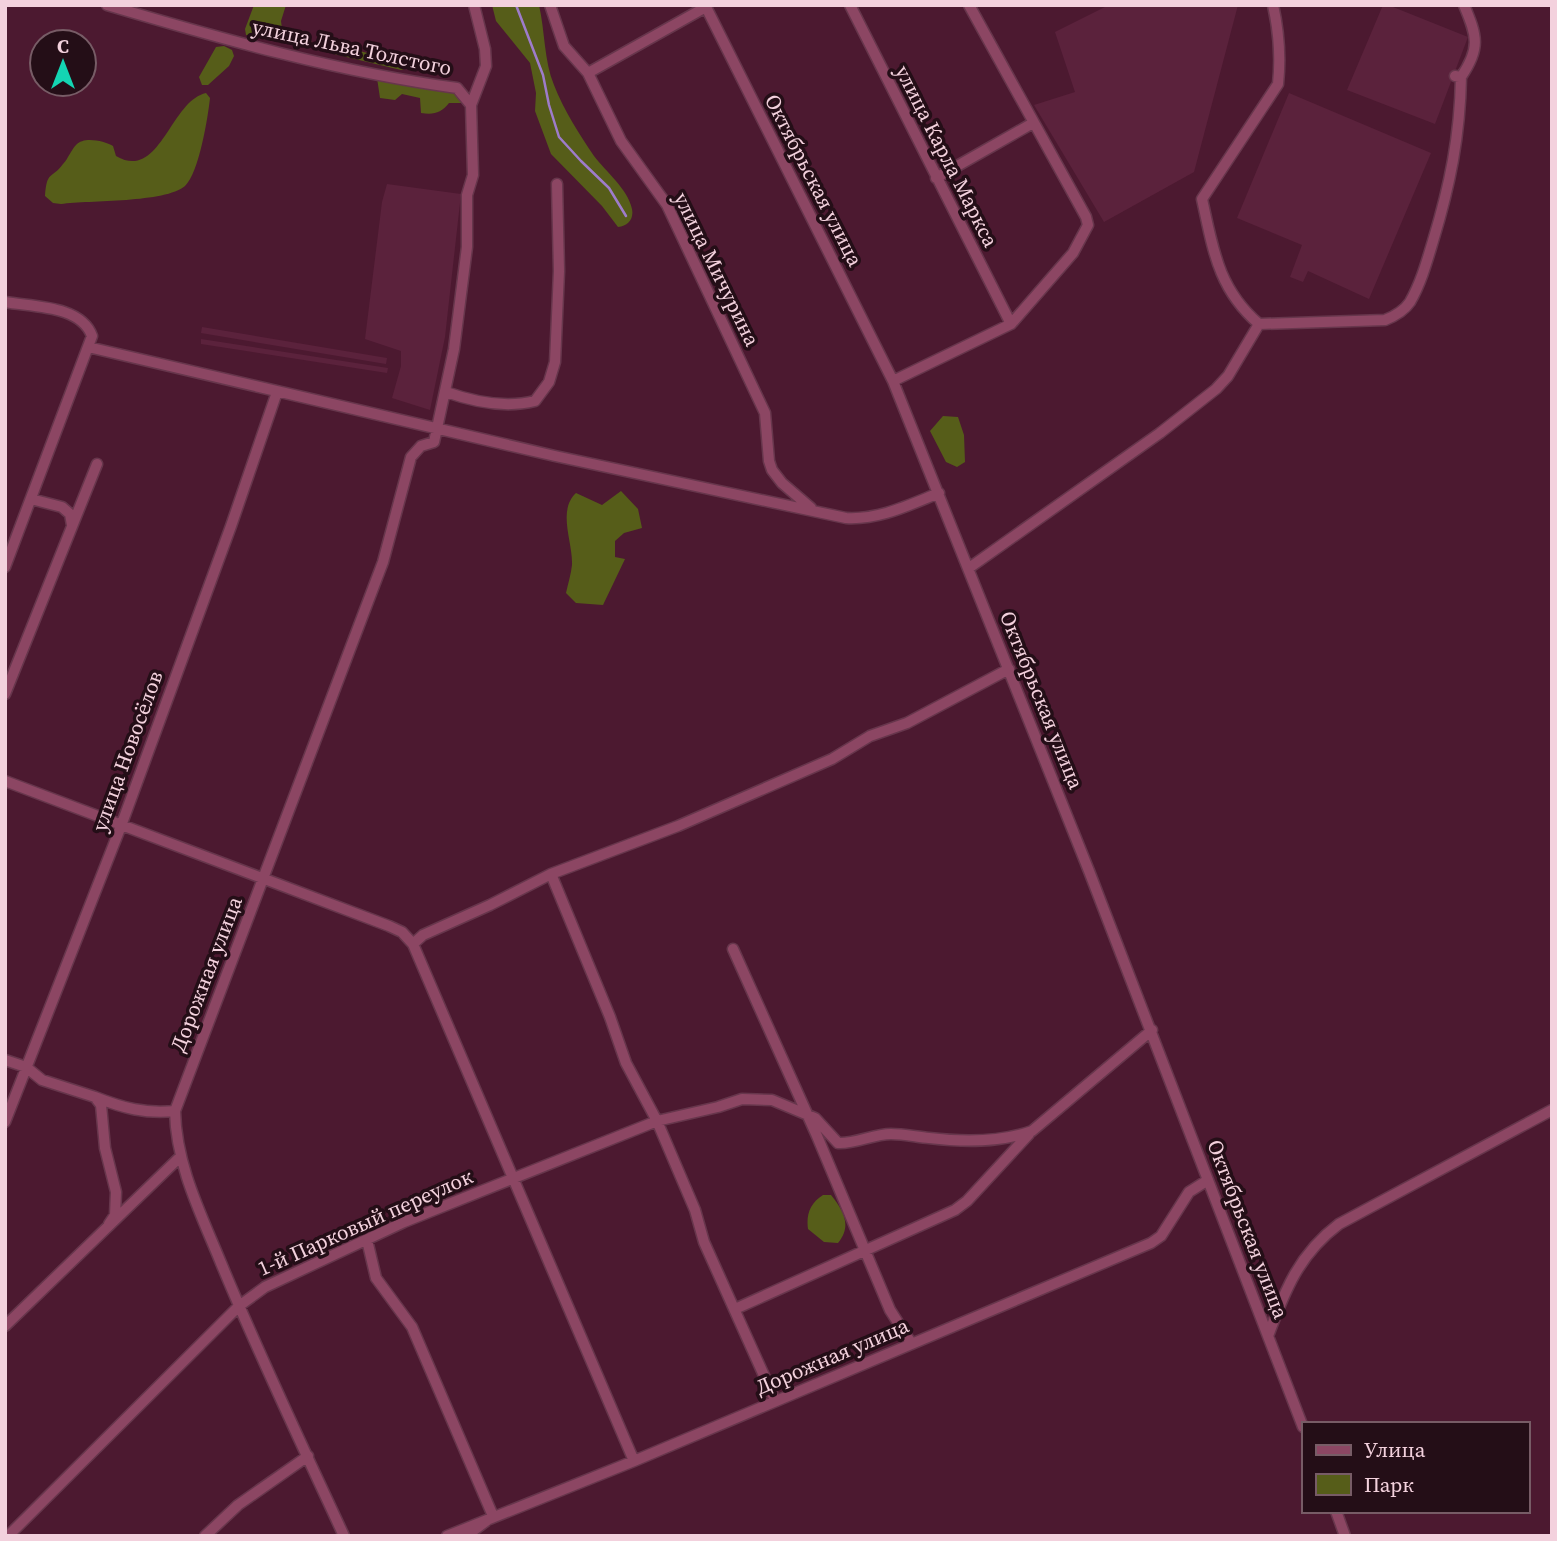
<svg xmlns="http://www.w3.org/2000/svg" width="1557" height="1541" viewBox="0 0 1557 1541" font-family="'Source Serif 4',serif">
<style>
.built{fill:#5b223c}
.green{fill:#565d19}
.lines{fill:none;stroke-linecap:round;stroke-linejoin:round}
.stream{stroke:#9e7ccb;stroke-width:2.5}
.minor-casing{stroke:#67364c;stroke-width:13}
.minor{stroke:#8c4663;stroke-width:10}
.labels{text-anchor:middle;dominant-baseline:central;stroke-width:7;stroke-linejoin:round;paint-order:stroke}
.street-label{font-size:21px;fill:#f3d1dd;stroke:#240e17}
</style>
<rect width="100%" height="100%" fill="#4c1930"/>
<!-- built -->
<path class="built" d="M1109,5H1238L1194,172L1104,222L1034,105L1075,92L1055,32Z
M1383,5H1388L1468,37L1435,124L1347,90Z
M1289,93L1431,153L1369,299L1308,271L1303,282L1290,277L1302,245L1237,218Z
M387,184L461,194L445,337L430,410L392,398L401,366V351L365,339L382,202Z
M202,327L387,358L386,364L201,333Z
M201,339L388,368L387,373L201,344Z"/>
<!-- green -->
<path class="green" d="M254,5H286L281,21L282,29L287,33L311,40L312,47L246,35L245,29Z
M492,5H539C545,31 544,61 554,85C563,109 580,135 594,156C606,172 628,189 632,209C634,219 628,226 618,227L602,206L551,154L535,111L536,93L530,63L496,21Z
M335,45L404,62L407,68L401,70L334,54L332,50Z
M224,46L232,50L234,56L229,66L208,85H202L199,77L216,47Z
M377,78L413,87L455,92L463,103H449C441,113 434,115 421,113L420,98L402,94L395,100L380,98Z
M206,93L210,98C208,117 199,173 185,186C165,203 90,200 61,204L53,203L45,196C47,170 51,180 63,164C68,159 71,150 76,145C84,136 104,141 113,146L116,156C160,182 170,101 206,93Z
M943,416L958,417L964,435L965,462L957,467L946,462L930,431Z
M621,491L638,509L642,528L624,533L615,541V557L625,559L603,605L576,603L566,593C568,584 571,574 572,565C573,542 557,511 576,493L602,505Z
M823,1195H831C844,1211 852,1226 838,1243L824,1242L808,1229C806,1215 810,1203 823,1195Z"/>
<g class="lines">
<!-- stream -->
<path class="stream" d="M516,5L543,75L549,105L559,137L581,161L609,188L626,216"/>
<!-- minor casing -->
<g class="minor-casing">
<path id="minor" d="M107,5C222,39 338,72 457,88L471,105L473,175L467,195V247L454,349L434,442L421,446L411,457L383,562L175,1111C176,1165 201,1214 221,1263C259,1355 302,1445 344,1536
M550,5L564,46L588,73L621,141L667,205L765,413L769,461L772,470L782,483L811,508
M705,5L893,381L1089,871L1303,1427
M850,5L1011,324
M1273,5C1279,32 1281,56 1278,84L1202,199C1213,249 1218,289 1259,324L1385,320C1395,316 1404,311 1410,302C1421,283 1427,261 1433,241C1450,185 1460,136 1461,77L1455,76
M588,73L706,7
M1461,77C1481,48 1477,36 1464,5
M471,105L486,66L485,49L474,5
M936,178L1033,123
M5,302C32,307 81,305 92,336L5,567
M88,347L555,456L846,518C879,520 909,505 939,493
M893,381L1011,324L1073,253L1088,225L1086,217L969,5
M446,392C474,402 507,408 535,401L549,382L555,362L559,271L557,184
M31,499L62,507L70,514L72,525
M969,568L1160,433L1216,389L1228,376L1259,324
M5,694L97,464
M5,781L389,926L402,932L413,944L634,1461
M551,874L610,1017L626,1063L657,1121L695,1210L704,1242L775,1400
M413,944L423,935L490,905L551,874L678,826L832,759L870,736L907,723L1009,669
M733,949L817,1136L890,1310L911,1343
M5,1060L26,1067L42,1080L95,1097L101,1105L105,1148L116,1192L115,1215L109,1224
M95,1097C123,1108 145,1114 175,1111
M5,1122L121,826L231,526L277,392
M367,1240L376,1278L412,1327L493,1516L466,1536
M735,1309L955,1210L967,1201L1029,1134
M5,1326L180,1157
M1268,1336C1285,1290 1299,1254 1339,1224L1552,1110
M1336,1511L1345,1536
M8,1536L239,1306L265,1287L404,1222L657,1121L718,1107L742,1099L772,1100L815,1118L838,1143C856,1144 873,1134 891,1134C904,1134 917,1137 929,1138C963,1142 999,1143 1032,1131L1152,1030
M205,1536L238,1505L308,1456
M447,1536L634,1461L1151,1243L1161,1236L1189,1192L1208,1180"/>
</g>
<!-- minor -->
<use href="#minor" class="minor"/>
</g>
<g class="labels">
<!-- street labels -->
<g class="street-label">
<text transform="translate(352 47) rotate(12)">улица Льва Толстого</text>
<text transform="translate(947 156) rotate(63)">улица Карла Маркса</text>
<text transform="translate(814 180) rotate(63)">Октябрьская улица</text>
<text transform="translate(717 269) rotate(64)">улица Мичурина</text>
<text transform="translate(1042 700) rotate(68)">Октябрьская улица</text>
<text transform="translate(127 751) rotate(-70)">улица Новосёлов</text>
<text transform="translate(206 974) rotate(-69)">Дорожная улица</text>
<text transform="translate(365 1222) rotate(-24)">1-й Парковый переулок</text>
<text transform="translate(1248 1229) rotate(69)">Октябрьская улица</text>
<text transform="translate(832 1356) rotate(-23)">Дорожная улица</text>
</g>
</g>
<!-- border -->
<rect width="1557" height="1541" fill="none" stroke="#f3d1dd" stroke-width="14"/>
<!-- legend -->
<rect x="1302" y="1422" width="228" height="91" fill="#240e17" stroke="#775c66" stroke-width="2"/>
<rect x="1316" y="1445" width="35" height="10" fill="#8c4663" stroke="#775c66" stroke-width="2"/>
<text x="1364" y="1457" font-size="21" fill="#f3d1dd">Улица</text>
<rect x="1316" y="1474" width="35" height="21" fill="#565d19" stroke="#775c66" stroke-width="2"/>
<text x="1364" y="1492" font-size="21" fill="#f3d1dd">Парк</text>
<!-- north arrow -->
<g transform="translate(63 63)"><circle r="33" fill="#240e17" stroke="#775c66" stroke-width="2"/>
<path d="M0-5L12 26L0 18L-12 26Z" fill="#14d5b3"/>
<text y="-10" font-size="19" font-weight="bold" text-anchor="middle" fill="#f3d1dd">С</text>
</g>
</svg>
